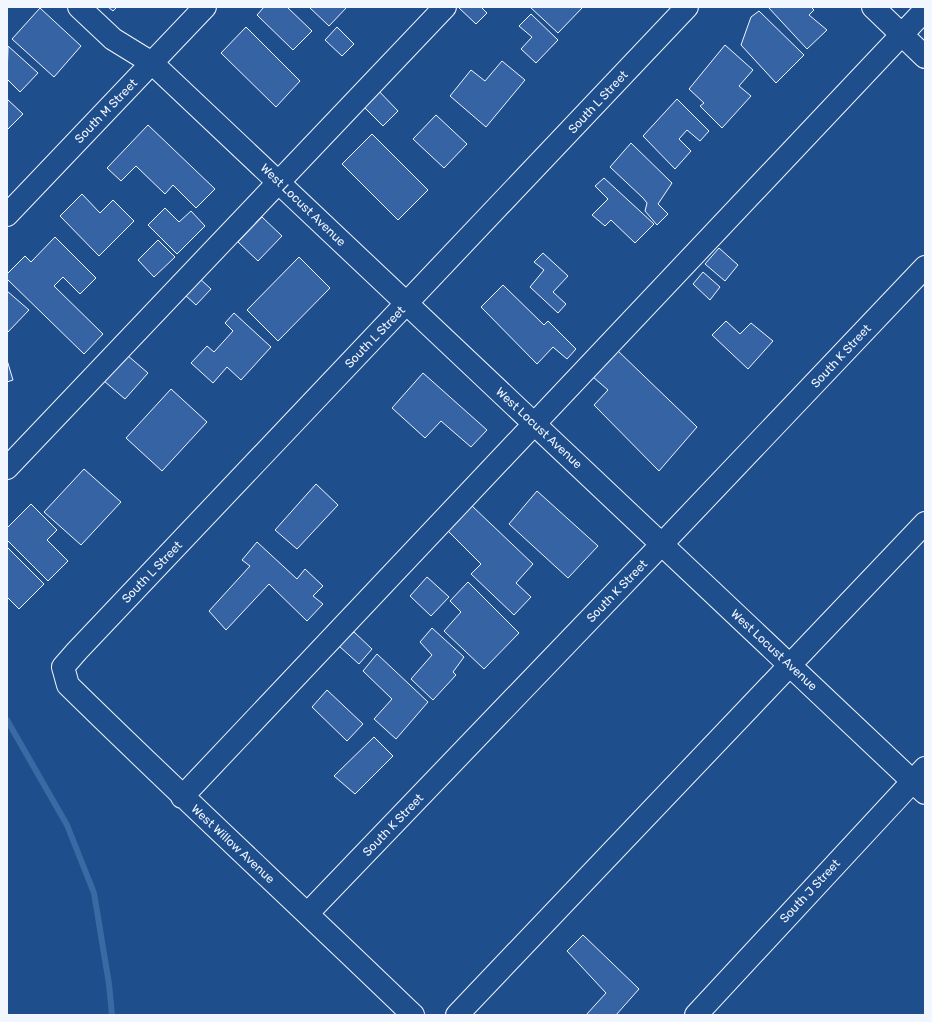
<svg xmlns="http://www.w3.org/2000/svg" width="932" height="1022" viewBox="0 0 932 1022" font-family="Rubik,sans-serif">
<style>
.lines{fill:none;stroke-linecap:round;stroke-linejoin:round}
.stream{stroke:#3b69a3;stroke-width:6}
.building{fill:#3563a3;stroke:#f2f6ff}
.minor-casing{stroke:#f2f6ff;stroke-width:24}
.minor{stroke:#1f4e8c;stroke-width:22}
.labels{text-anchor:middle;dominant-baseline:central;stroke-width:3;stroke-linejoin:round;paint-order:stroke}
.street-label{font-size:12px;fill:#f2f6ff;stroke:#1f4e8c}
</style>
<rect width="100%" height="100%" fill="#1f4e8c"/>
<g class="lines">
<!-- stream -->
<path class="stream" d="M7,720L67,825L94,893L109,984L112,1015"/>
</g>
<!-- building -->
<path class="building" d="M108,7H117L113,11Z
M264,7H287L312,31L293,50L257,15Z
M309,7H347L329,26Z
M458,7H481L487,13L476,24Z
M530,7H583L558,33Z
M768,7H811L814,10L809,15L827,30L807,49Z
M40,8L81,46L54,77L12,39Z
M759,11L804,55L776,83L741,45L751,17Z
M531,14L558,40L536,63L521,49L532,37L519,26Z
M246,27L300,81L276,107L221,53Z
M337,27L354,44L342,56L325,40Z
M725,45L753,70L739,86L751,96L722,128L700,106L704,103L689,89Z
M8,46L38,73L20,92L7,79Z
M502,61L525,80L486,127L450,96L471,70L485,81Z
M374,86L398,111L383,126L358,101Z
M7,99L23,114L7,130Z
M677,99L709,131L700,141L687,130L679,139L691,151L675,169L643,136Z
M436,115L467,144L444,168L413,139Z
M148,125L215,189L196,208L173,185L165,194L136,166L121,181L107,168Z
M372,134L428,190L398,220L342,164Z
M631,143L672,183L658,204L668,214L657,225L645,211L647,203L643,198L610,167Z
M604,178L654,224L635,243L611,220L605,226L592,215L608,199L595,186Z
M82,194L100,213L113,200L134,221L99,256L60,216Z
M165,208L179,222L191,211L205,226L177,254L148,225Z
M262,217L282,236L258,261L238,242Z
M55,237L96,278L80,294L63,277L54,286L103,334L84,354L7,279V274L25,256L31,262Z
M158,240L175,257L154,277L138,260Z
M719,248L738,265L725,281L705,264Z
M543,253L568,276L553,292L566,304L558,313L530,287L544,270L534,262Z
M299,257L330,288L278,341L247,310Z
M703,272L720,287L710,300L693,284Z
M199,278L211,289L196,305L184,294Z
M503,285L544,325L548,321L576,349L567,359L553,347L537,364L481,307Z
M7,291L29,310L7,333Z
M234,313L271,347L241,380L227,367L213,383L191,363L207,346L214,352L233,331L225,323Z
M726,321L740,334L751,323L773,341L748,369L712,335Z
M617,350L697,427L659,471L594,405L608,390L593,377Z
M127,355L148,373L125,399L104,381Z
M7,360L13,380L7,382Z
M423,373L487,430L471,447L441,421L425,438L392,408Z
M171,389L207,422L162,471L126,438Z
M84,469L121,502L81,545L44,512Z
M316,484L338,505L297,549L275,530Z
M537,491L598,546L568,578L509,524Z
M31,504L57,530L47,540L68,561L48,581L7,540V528Z
M471,505L533,564L516,583L531,597L514,615L471,574L481,564L448,531Z
M257,542L297,579L305,569L323,586L313,596L323,604L307,621L269,584L226,630L209,611L250,566L242,560Z
M7,547L44,584L19,609L7,597Z
M427,577L449,597L431,616L410,596Z
M468,582L519,633L484,669L444,631L461,612L450,601Z
M432,628L464,657L453,672L456,675L433,700L411,679L432,655L420,642Z
M354,632L372,649L359,664L339,646Z
M377,654L428,702L396,739L374,719L392,699L363,671Z
M327,690L363,724L347,741L312,707Z
M374,737L393,756L355,794L334,776Z
M583,935L639,989L616,1015H586L606,993L567,951Z"/>
<g class="lines">
<!-- minor casing -->
<g class="minor-casing">
<path id="minor" d="M79,7L113,39L152,63L925,793
M873,7L925,57
M7,215L205,7
M7,468L445,7
M182,797L925,10
M308,913L662,544L925,267
M413,1015C298,904 181,796 68,685L63,667L77,651L687,7
M457,1015L925,523
M696,1015L925,768"/>
</g>
<!-- minor -->
<use href="#minor" class="minor"/>
</g>
<g class="labels">
<!-- street labels -->
<g class="street-label">
<text transform="translate(598 102) rotate(-47)">South L Street</text>
<text transform="translate(106 111) rotate(-46)">South M Street</text>
<text transform="translate(303 205) rotate(44)">West Locust Avenue</text>
<text transform="translate(375 337) rotate(-46)">South L Street</text>
<text transform="translate(841 356) rotate(-47)">South K Street</text>
<text transform="translate(539 428) rotate(43)">West Locust Avenue</text>
<text transform="translate(152 572) rotate(-46)">South L Street</text>
<text transform="translate(617 591) rotate(-46)">South K Street</text>
<text transform="translate(774 650) rotate(43)">West Locust Avenue</text>
<text transform="translate(393 825) rotate(-46)">South K Street</text>
<text transform="translate(233 844) rotate(43)">West Willow Avenue</text>
<text transform="translate(810 891) rotate(-47)">South J Street</text>
</g>
</g>
<!-- border -->
<rect width="932" height="1022" fill="none" stroke="#f2f6ff" stroke-width="16"/>
</svg>
